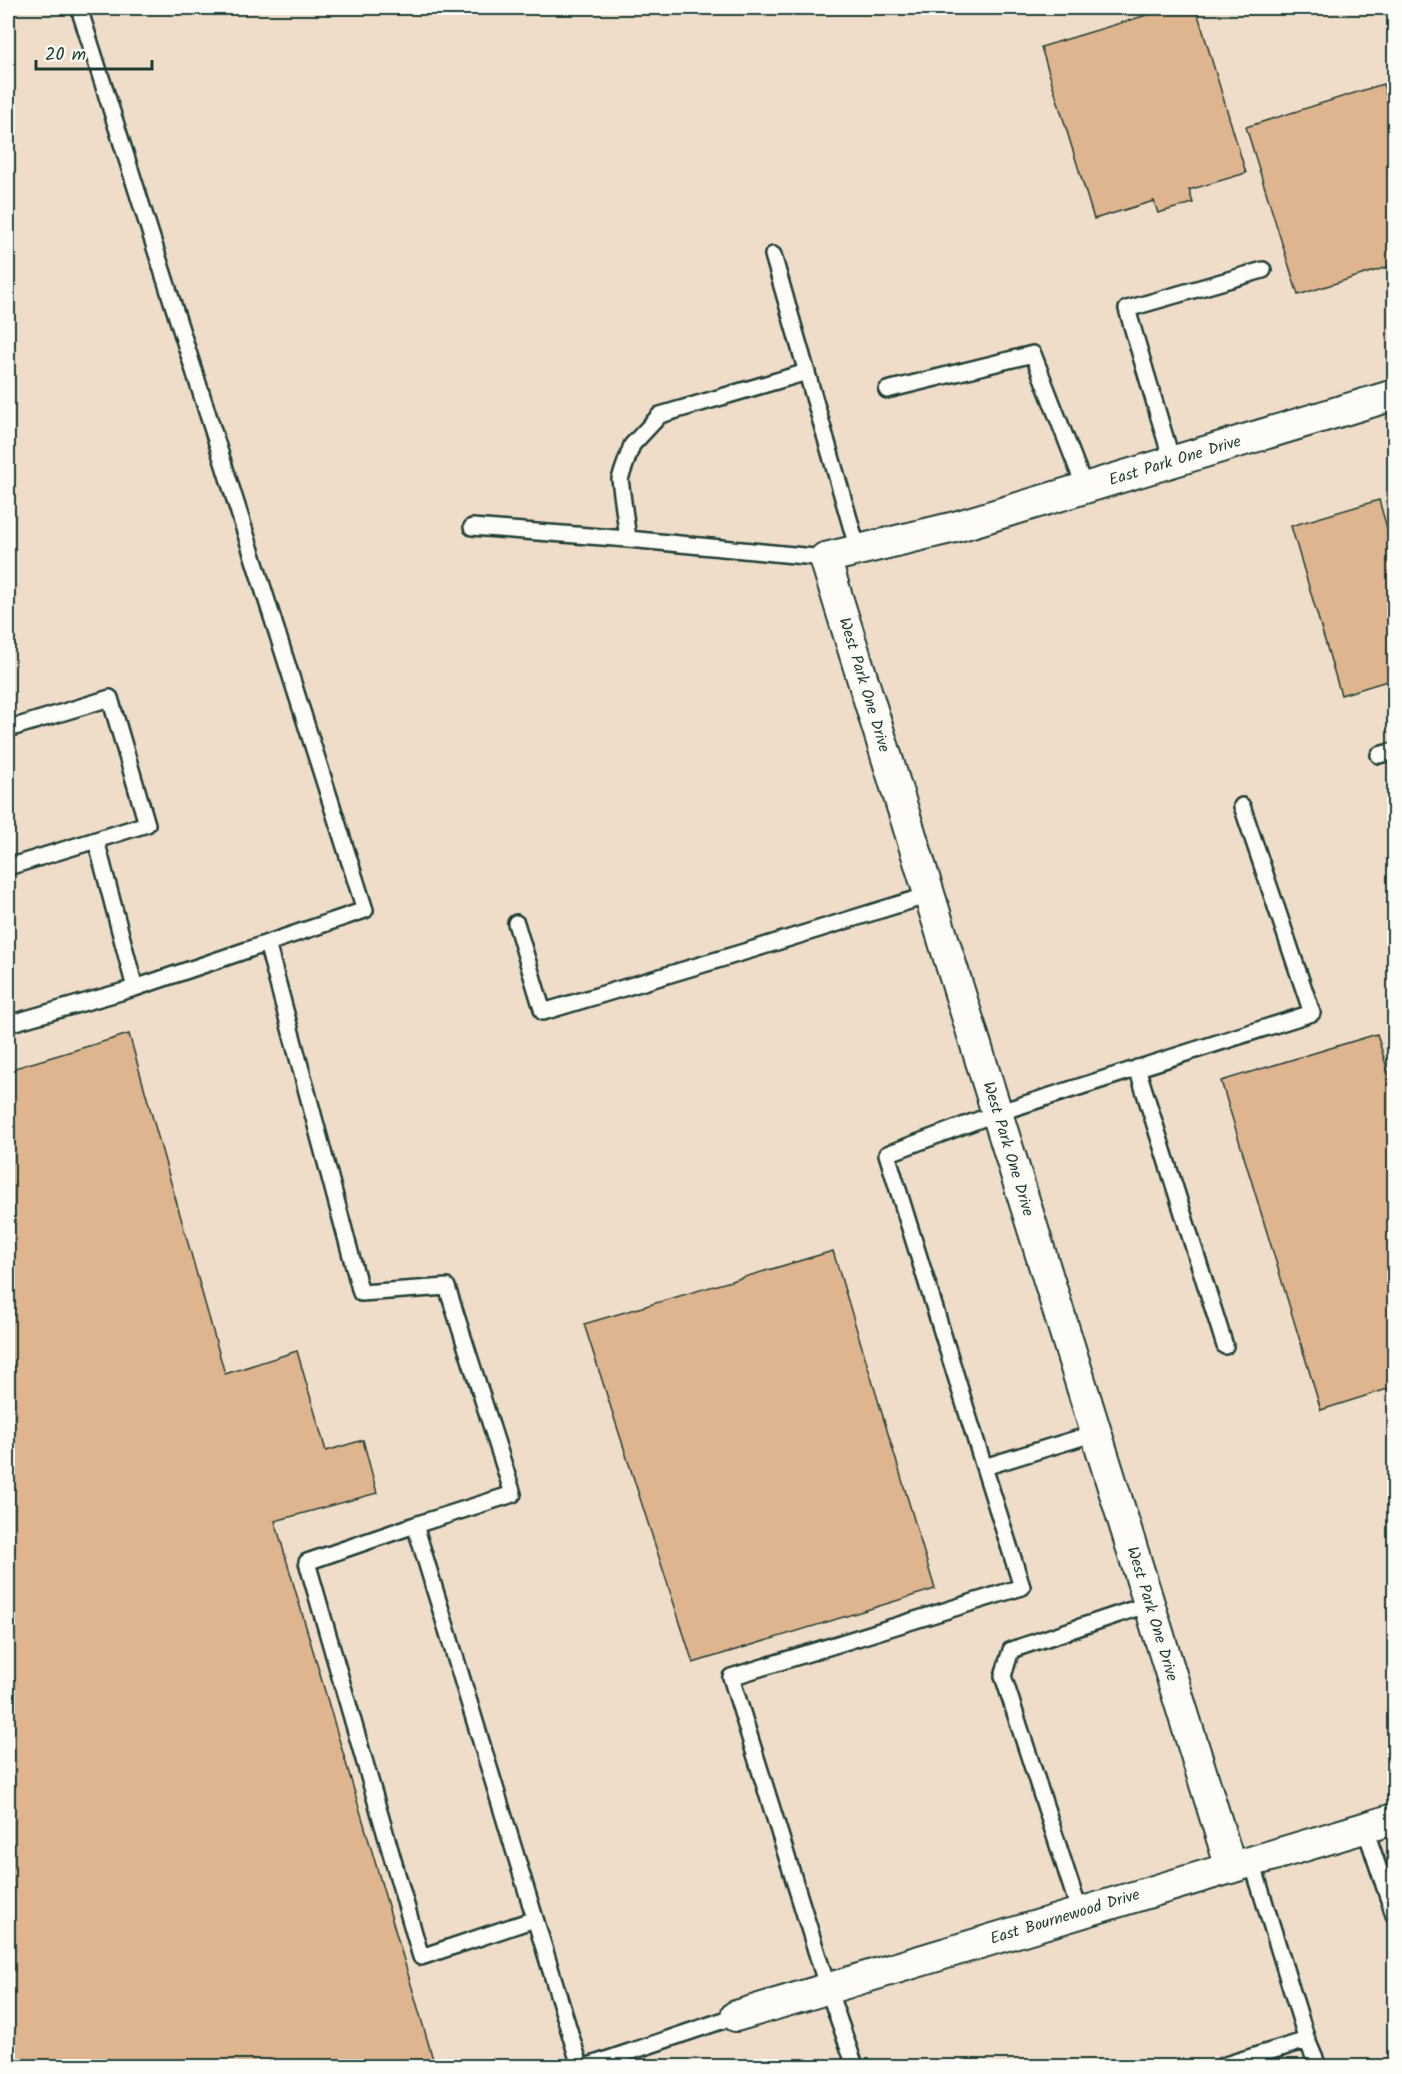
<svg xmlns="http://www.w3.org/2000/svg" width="1402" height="2074" viewBox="0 0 1402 2074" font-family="Kalam,sans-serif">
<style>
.built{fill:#f0ddc9}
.building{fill:#deb58e;stroke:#1f3d34;stroke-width:1.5}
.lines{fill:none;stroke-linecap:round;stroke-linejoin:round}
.service-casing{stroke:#1f3d34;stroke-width:20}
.minor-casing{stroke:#1f3d34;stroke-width:34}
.service{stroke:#fdfcf7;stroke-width:15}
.minor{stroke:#fdfcf7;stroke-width:30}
.labels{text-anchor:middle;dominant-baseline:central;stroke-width:4.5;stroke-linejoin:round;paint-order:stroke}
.street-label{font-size:16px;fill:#1f3d34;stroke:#fdfcf7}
</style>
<rect width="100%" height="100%" fill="#f7eee2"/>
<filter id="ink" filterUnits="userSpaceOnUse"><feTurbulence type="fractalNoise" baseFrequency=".0167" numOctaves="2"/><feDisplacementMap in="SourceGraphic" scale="12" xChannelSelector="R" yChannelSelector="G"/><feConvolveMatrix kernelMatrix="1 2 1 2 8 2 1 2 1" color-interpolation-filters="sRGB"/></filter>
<g filter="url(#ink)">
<!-- built -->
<path class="built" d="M8,8H1394V2066H8Z"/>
<!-- building -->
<path class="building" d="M1170,8H1196L1246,173L1189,190L1193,203L1158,213L1154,201L1094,219L1041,47Z
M1383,84L1394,122V265L1298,295L1246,127Z
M1379,500L1394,553V679L1341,695L1291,526Z
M129,1034L225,1374L297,1351L326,1451L363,1440L377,1493L275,1521L435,2066H8V1070Z
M1377,1034L1394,1092V1387L1321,1410L1221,1081Z
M833,1251L935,1589L693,1663L584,1324Z"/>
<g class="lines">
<!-- service casing -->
<g class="service-casing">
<path id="service" d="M773,255L858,550
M887,390L1033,354L1085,488
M1172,461L1127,309L1263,270
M472,527L628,539L825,558
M628,539L620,479L632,445L660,415L807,372
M8,729L110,698L147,824L96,840
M1379,755L1394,751
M8,867L96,840L135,988L365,910L79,8
M516,923L543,1012L754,949L929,895
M267,943L361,1293L447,1287L513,1494L415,1525L580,2066
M8,1024L135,988
M1137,1068L1225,1346
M1096,1433L984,1467L887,1154L997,1113L1312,1013L1242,806
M415,1525L307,1562L421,1957L535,1919
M1365,1828L1394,1915
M1080,1913L1003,1676L1011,1650L1149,1604
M1307,2040L1318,2066
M588,2066L736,2016
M855,2066L828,1989L731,1677L1022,1587L984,1467
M1222,2066L1307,2040L1252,1862"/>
</g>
<!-- minor casing -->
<g class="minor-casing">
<path id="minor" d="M1231,1868L825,558L955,527L1394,395
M736,2016L1394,1819"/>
</g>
<!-- service -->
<use href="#service" class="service"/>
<!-- minor -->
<use href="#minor" class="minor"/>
</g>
</g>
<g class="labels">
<!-- street labels -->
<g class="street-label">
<text transform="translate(1175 461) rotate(-17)">East Park One Drive</text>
<text transform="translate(864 685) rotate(73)">West Park One Drive</text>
<text transform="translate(1008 1149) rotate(73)">West Park One Drive</text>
<text transform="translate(1152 1614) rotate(73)">West Park One Drive</text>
<text transform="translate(1065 1917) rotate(-17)">East Bournewood Drive</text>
</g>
</g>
<!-- margin -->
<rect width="1402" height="2074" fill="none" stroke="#fdfcf7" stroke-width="30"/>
<rect x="15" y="15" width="1372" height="2044" fill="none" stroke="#1f3d34" stroke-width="2" filter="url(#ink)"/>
<!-- scale -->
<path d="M36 60v9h116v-9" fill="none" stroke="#1f3d34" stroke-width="3"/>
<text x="45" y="60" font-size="18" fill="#1f3d34" stroke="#fdfcf7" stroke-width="4.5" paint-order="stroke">20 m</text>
</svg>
